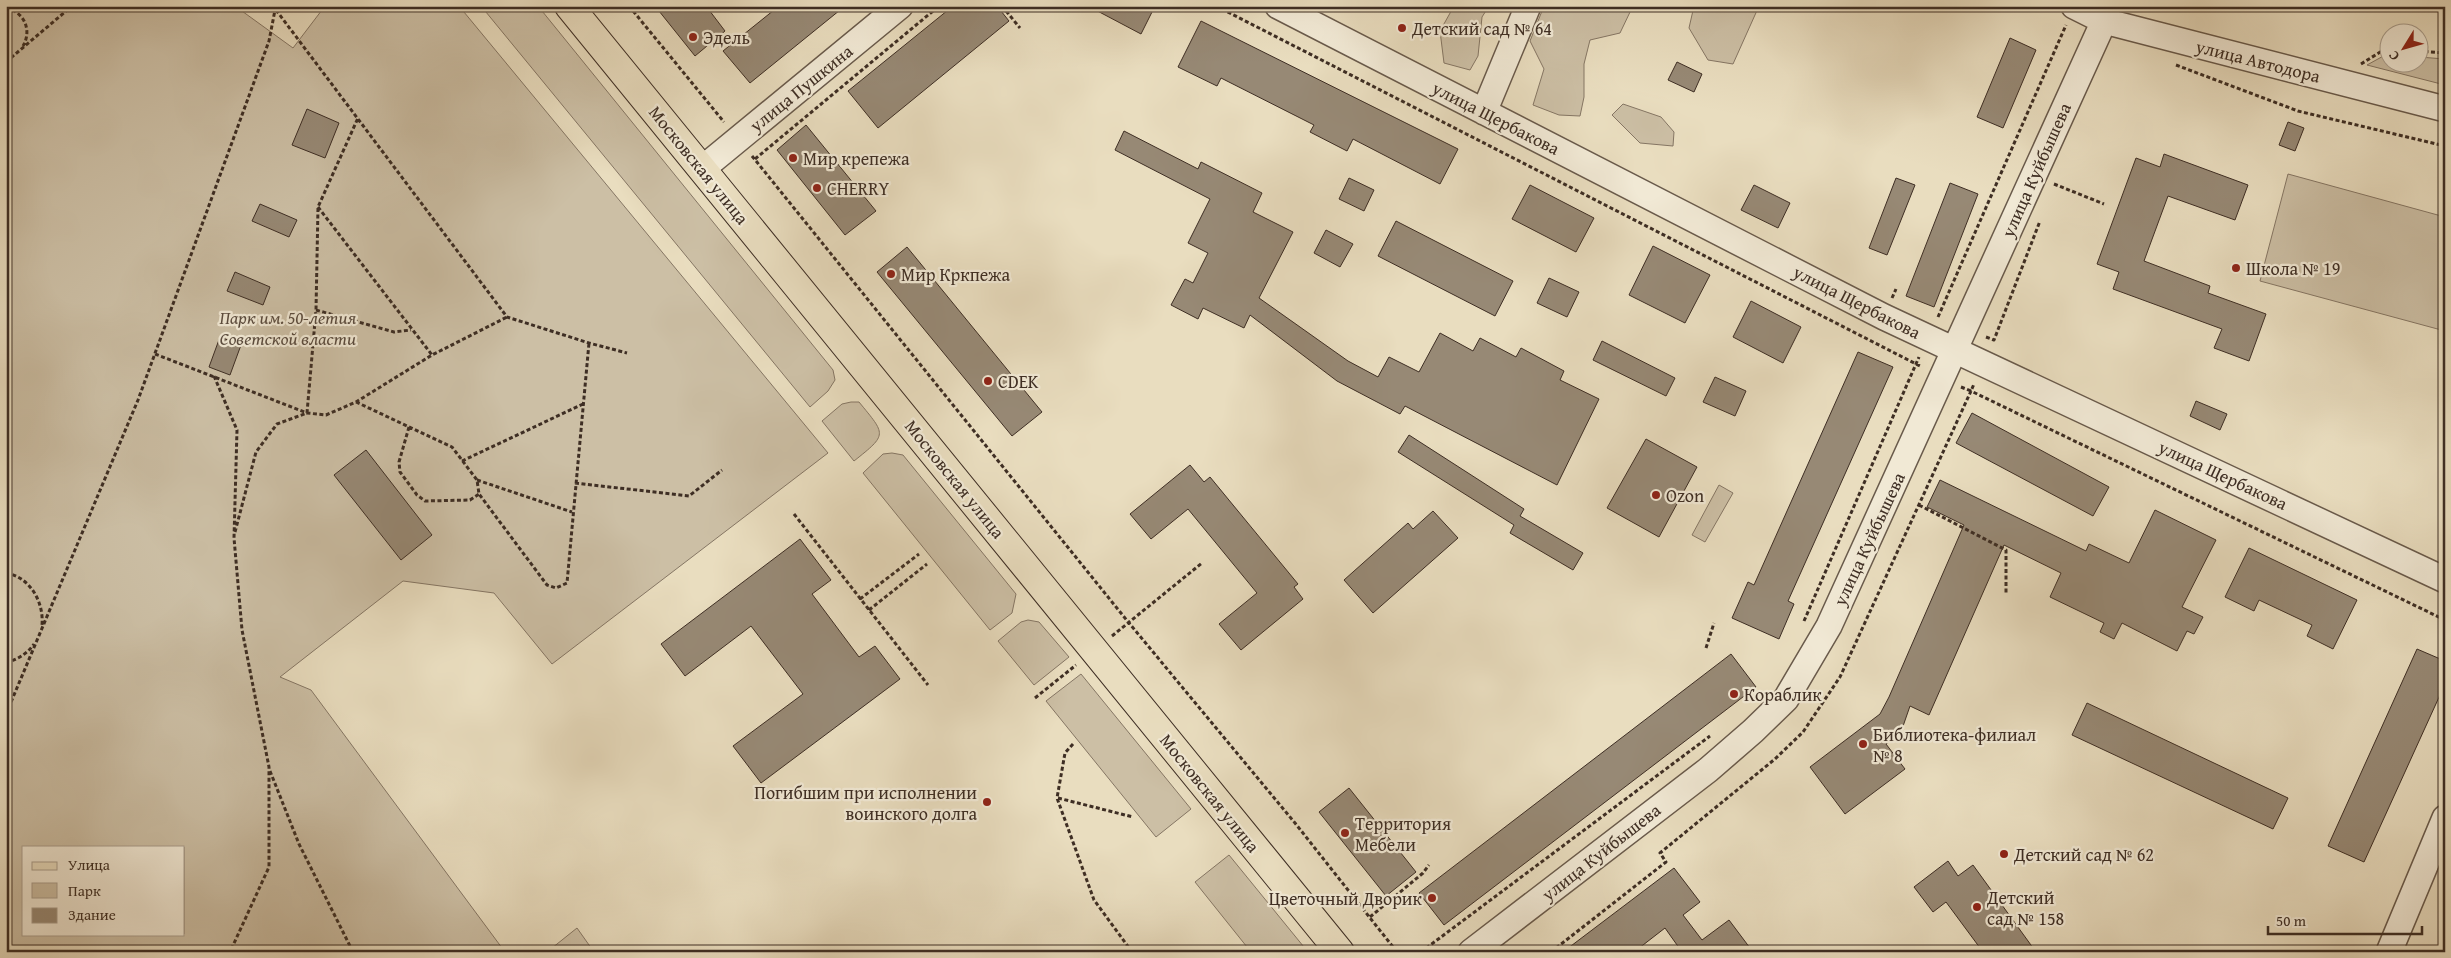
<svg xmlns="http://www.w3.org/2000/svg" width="2451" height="958" viewBox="0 0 2451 958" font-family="'Gentium Book Plus',serif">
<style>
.green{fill:#ccbfa5;stroke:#857664;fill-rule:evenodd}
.building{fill:#978975;stroke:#3e2e24}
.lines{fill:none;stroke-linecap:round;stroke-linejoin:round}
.minor-casing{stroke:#695a4b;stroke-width:28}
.major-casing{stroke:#3e2e24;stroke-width:30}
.path{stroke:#3e2e24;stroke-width:3;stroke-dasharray:4 2.5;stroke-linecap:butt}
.minor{stroke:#f1e9d5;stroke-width:25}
.major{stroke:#e9ddbf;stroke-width:28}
.poi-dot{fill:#8f2418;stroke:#f1e9d5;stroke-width:2}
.labels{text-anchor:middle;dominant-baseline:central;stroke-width:4.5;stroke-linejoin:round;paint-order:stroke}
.poi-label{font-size:18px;fill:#3e2e24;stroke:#f1e9d5;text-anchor:start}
.street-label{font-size:18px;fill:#3e2e24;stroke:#f1e9d5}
.park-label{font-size:18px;font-style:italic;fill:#5a4b3e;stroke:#f1e9d5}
</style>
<rect width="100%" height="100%" fill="#e9ddbf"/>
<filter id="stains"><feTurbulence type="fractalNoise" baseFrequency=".004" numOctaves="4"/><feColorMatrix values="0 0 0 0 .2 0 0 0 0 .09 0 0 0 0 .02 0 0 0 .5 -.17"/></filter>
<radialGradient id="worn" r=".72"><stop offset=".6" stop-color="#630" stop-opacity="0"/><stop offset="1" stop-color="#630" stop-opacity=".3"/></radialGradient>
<!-- green -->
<path class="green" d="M6,6H235L293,48L325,6H459L828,453L552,664L494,593L403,581L280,677L311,690L505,952H6ZM24,847H184V934H24Z
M481,6H538L833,370L835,380L828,391L810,407Z
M1454,6H1489L1482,17L1478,56L1470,70L1444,63L1440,31Z
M1544,6H1625L1631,10L1620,33L1590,40L1584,64V97L1580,116L1559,115L1533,105L1544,69L1530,41Z
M1694,6H1759L1733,64L1708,60L1689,28Z
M2387,54L2388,62H2418L2419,57L2445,59V85L2367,65Z
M1623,104L1661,117L1674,132L1673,146L1640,143L1612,115Z
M2288,174L2445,217V331L2260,281Z
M851,402H859C886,435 888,434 854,461L822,421L842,404Z
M892,453L903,455L1016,594L1012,613L990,630L863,473L883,454Z
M1719,485L1733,493L1705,542L1692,535Z
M1028,620L1039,622L1069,657L1034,685L998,641L1021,622Z
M1081,674L1191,809L1156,837L1046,701Z
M1229,855L1308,952H1251L1195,882Z
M577,928L594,952H547Z"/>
<!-- building -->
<path class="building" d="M655,6H706L725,31L695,56Z
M779,6H845L750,83L723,51Z
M953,6H997L1009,21L878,128L848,91Z
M1088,6H1155L1141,34Z
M1201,21L1458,149L1440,184L1353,139L1347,151L1310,132L1314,125L1221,78L1217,86L1178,67Z
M2010,38L2036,50L2003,128L1977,117Z
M1677,62L1702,74L1694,92L1668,80Z
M307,109L339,123L325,158L292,145Z
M2288,122L2304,128L2295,151L2279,145Z
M806,125L876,211L845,235L777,150Z
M1124,131L1198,169L1201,162L1262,193L1253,212L1293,232L1259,298L1348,361L1378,377L1389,357L1419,372L1440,333L1473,351L1480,338L1516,357L1521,348L1564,371L1560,380L1599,399L1557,485L1405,406L1400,414L1337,381L1250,315L1244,328L1203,308L1198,319L1171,305L1185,279L1193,283L1208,253L1188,243L1210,199L1115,150Z
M2164,154L2248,185L2235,220L2168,196L2144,261L2210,286L2208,293L2266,314L2249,361L2214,348L2222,329L2113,289L2119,272L2097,264L2136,158L2160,167Z
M1349,178L1374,190L1364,211L1339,199Z
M1896,178L1915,185L1887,255L1869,248Z
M1950,183L1978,194L1934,307L1906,296Z
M1530,185L1594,218L1576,252L1512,219Z
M1754,185L1790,203L1778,228L1741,210Z
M260,204L297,220L289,237L252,221Z
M1396,221L1513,281L1495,316L1378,256Z
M1326,230L1353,244L1340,267L1314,253Z
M1653,246L1710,275L1685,323L1629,295Z
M907,247L1042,412L1012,436L877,272Z
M235,272L270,287L263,305L227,291Z
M1549,278L1579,292L1567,317L1537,303Z
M1751,301L1801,327L1783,363L1733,337Z
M220,337L241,345L230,375L209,367Z
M1602,341L1675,378L1666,396L1593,360Z
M1858,352L1893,367L1788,601L1794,604L1779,639L1732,618L1748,582L1754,585Z
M1715,377L1746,391L1735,416L1703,402Z
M2196,401L2227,414L2220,430L2190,416Z
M1972,413L2109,487L2093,516L1956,443Z
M1409,435L1524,509L1520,516L1583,553L1573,570L1510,533L1514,525L1398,452Z
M1646,439L1697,467L1659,537L1607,508Z
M366,450L432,535L401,560L334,475Z
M1190,465L1204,482L1210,477L1298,584L1294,587L1303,599L1241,650L1219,624L1257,593L1188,509L1151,539L1130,514Z
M1940,480L2086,551L2089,544L2129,563L2155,510L2216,540L2182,607L2203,617L2194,634L2187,631L2177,651L2122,623L2114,639L2100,632L2104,623L2050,597L2061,573L2004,545L1929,715L1910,706L1901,732L1886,744L1905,769L1845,814L1810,767L1880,714L1889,697L1964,525L1927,507Z
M1433,511L1458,538L1373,613L1344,580L1408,523L1413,529Z
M800,539L831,580L812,594L859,657L875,646L900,679L761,783L733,746L803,694L751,626L685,676L661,644Z
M2249,548L2357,600L2333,649L2307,636L2312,625L2259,600L2254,611L2225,597Z
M2417,649L2445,661V684L2364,862L2328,846Z
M1731,654L1756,687L1444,925L1419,893Z
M2087,703L2288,798L2273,829L2072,735Z
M1349,788L1416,872L1386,896L1319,812Z
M1948,861L1958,876L1973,865L2036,952H1983L1946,902L1933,912L1914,887Z
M1674,868L1700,902L1683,915L1702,940L1729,920L1753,952H1682L1665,928L1634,952H1563Z"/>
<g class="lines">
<!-- minor casing -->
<g class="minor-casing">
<path id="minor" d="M1278,6L1884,317L2445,580
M2074,6L2104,21L2445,109
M1484,112L1528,6
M702,169L900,6
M1471,952L1708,770L1753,731L1786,699L1829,626L2104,21L2107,6
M2389,952L2445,818"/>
</g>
<!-- major casing -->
<g class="major-casing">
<path id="major" d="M569,6L1340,952"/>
</g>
<!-- path -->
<path class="path" d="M629,6L724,122
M1002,6L1020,28
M1216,6L1922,367
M6,8C25,12 32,31 23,46
M276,10L507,317L589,343L627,353
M2418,51L2445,53
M6,62L72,6
M2361,64L2385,49H2388
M2176,65L2298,111L2445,146
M752,156L1129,623L1295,823L1397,952
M755,159L939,6
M2054,184L2104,204
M318,207L432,355
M1892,298L1896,289
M316,310L394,332L411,330
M1938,317L2066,25
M1986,337L1994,340L2040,221
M155,354L307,413L326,415L356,402L432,355L507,317
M214,376L237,430L234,538L242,630L269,767V867L230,952
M1961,387L1971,391L1974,384
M356,402L452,447L477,480L479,494L547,585L556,588L567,583L589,343
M409,427L399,462L400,472L417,495L425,501L470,500L479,494
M462,461L583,404
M477,480L572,512
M575,483L689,496L722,470
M1919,505L2006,550V593
M794,514L928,685
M235,532L256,452L277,424L307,413L316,310L318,207L358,118
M6,573C30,577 44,602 42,625
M860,599L919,554
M869,610L927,564
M1804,621L1919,357
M1112,636L1202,563
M1706,648L1714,623
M6,663C18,659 27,654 34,644
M1035,698L1076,665
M6,714L138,400L269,41L275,10L274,6
M1073,744L1065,753L1057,798L1094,900L1132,952
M270,771L299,844L353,952
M1058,798L1133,817
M1370,917L1423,873L1429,865
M1421,952L1710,736
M1551,952L1666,862L1660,853L1775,759L1803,732L1840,677L1971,391L2445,620"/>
<!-- minor -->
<use href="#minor" class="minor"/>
<!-- major -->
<use href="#major" class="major"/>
</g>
<!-- markers -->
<g class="poi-dot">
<circle cx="1402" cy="28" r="5"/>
<circle cx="693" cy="37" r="5"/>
<circle cx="793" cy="158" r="5"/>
<circle cx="817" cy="188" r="5"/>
<circle cx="2236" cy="268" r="5"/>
<circle cx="891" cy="274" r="5"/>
<circle cx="988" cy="381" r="5"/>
<circle cx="1656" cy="495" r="5"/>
<circle cx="1734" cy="694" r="5"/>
<circle cx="1863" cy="744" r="5"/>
<circle cx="987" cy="802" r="5"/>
<circle cx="1345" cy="833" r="5"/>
<circle cx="2004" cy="854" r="5"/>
<circle cx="1432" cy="898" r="5"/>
<circle cx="1977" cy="907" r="5"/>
</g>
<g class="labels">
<!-- poi labels -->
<g class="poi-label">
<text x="1412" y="28">Детский сад № 64</text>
<text x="703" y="37">Эдель</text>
<text x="803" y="158">Мир крепежа</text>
<text x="827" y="188">CHERRY</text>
<text x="2246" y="268">Школа № 19</text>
<text x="901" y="274">Мир Кркпежа</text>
<text x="998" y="381">CDEK</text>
<text x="1666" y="495">Ozon</text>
<text x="1744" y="694">Кораблик</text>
<text x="1873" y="734">Библиотека-филиал<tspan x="1873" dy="21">№ 8</tspan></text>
<text x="977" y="792" text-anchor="end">Погибшим при исполнении<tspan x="977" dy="21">воинского долга</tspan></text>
<text x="1355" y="823">Территория<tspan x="1355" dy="21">Мебели</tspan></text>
<text x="2014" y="854">Детский сад № 62</text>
<text x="1987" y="897">Детский<tspan x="1987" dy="21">сад № 158</tspan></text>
<text x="1422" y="898" text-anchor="end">Цветочный Дворик</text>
</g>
<!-- street labels -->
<g class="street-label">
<text transform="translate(2258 61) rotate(14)">улица Автодора</text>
<text transform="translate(801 88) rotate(-39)">улица Пушкина</text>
<text transform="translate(1496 118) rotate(27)">улица Щербакова</text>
<text transform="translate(699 165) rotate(51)">Московская улица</text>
<text transform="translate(2036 170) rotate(-66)">улица Куйбышева</text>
<text transform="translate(1857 302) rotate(27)">улица Щербакова</text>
<text transform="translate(2223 475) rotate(25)">улица Щербакова</text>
<text transform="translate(955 479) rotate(51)">Московская улица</text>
<text transform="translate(1869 539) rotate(-65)">улица Куйбышева</text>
<text transform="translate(1210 793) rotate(51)">Московская улица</text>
<text transform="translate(1601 852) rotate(-38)">улица Куйбышева</text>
</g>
<!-- park labels -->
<g class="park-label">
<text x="288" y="317">Парк им. 50-летия<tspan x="288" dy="21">Советской власти</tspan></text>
</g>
</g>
<!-- margin -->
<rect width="2451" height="958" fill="none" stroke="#e9ddbf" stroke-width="25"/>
<rect x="8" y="8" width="2436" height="943" fill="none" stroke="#3e2e24" stroke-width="2.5"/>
<rect x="12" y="12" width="2426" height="933" fill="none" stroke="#3e2e24"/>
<!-- legend -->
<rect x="22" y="846" width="162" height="90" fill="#f1e9d5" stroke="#a99e8e"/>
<rect x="32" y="862" width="25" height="8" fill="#e9ddbf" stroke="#a99e8e"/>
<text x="68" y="870" font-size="15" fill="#3e2e24">Улица</text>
<rect x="32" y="883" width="25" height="15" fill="#ccbfa5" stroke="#a99e8e"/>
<text x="68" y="896" font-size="15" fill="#3e2e24">Парк</text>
<rect x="32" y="908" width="25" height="15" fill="#978975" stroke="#a99e8e"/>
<text x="68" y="920" font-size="15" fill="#3e2e24">Здание</text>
<!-- north arrow -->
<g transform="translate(2404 48) rotate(233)"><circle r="24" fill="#f1e9d5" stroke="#a99e8e"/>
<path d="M0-4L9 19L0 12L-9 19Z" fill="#8f2418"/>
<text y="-8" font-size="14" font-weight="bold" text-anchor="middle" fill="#3e2e24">С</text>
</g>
<!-- scale -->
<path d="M2268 926v8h154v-8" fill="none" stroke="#3e2e24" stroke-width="2.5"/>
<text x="2276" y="926" font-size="15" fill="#3e2e24" stroke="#f1e9d5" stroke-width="4" paint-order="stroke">50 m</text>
<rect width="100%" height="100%" filter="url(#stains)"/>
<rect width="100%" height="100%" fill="url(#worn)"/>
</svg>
